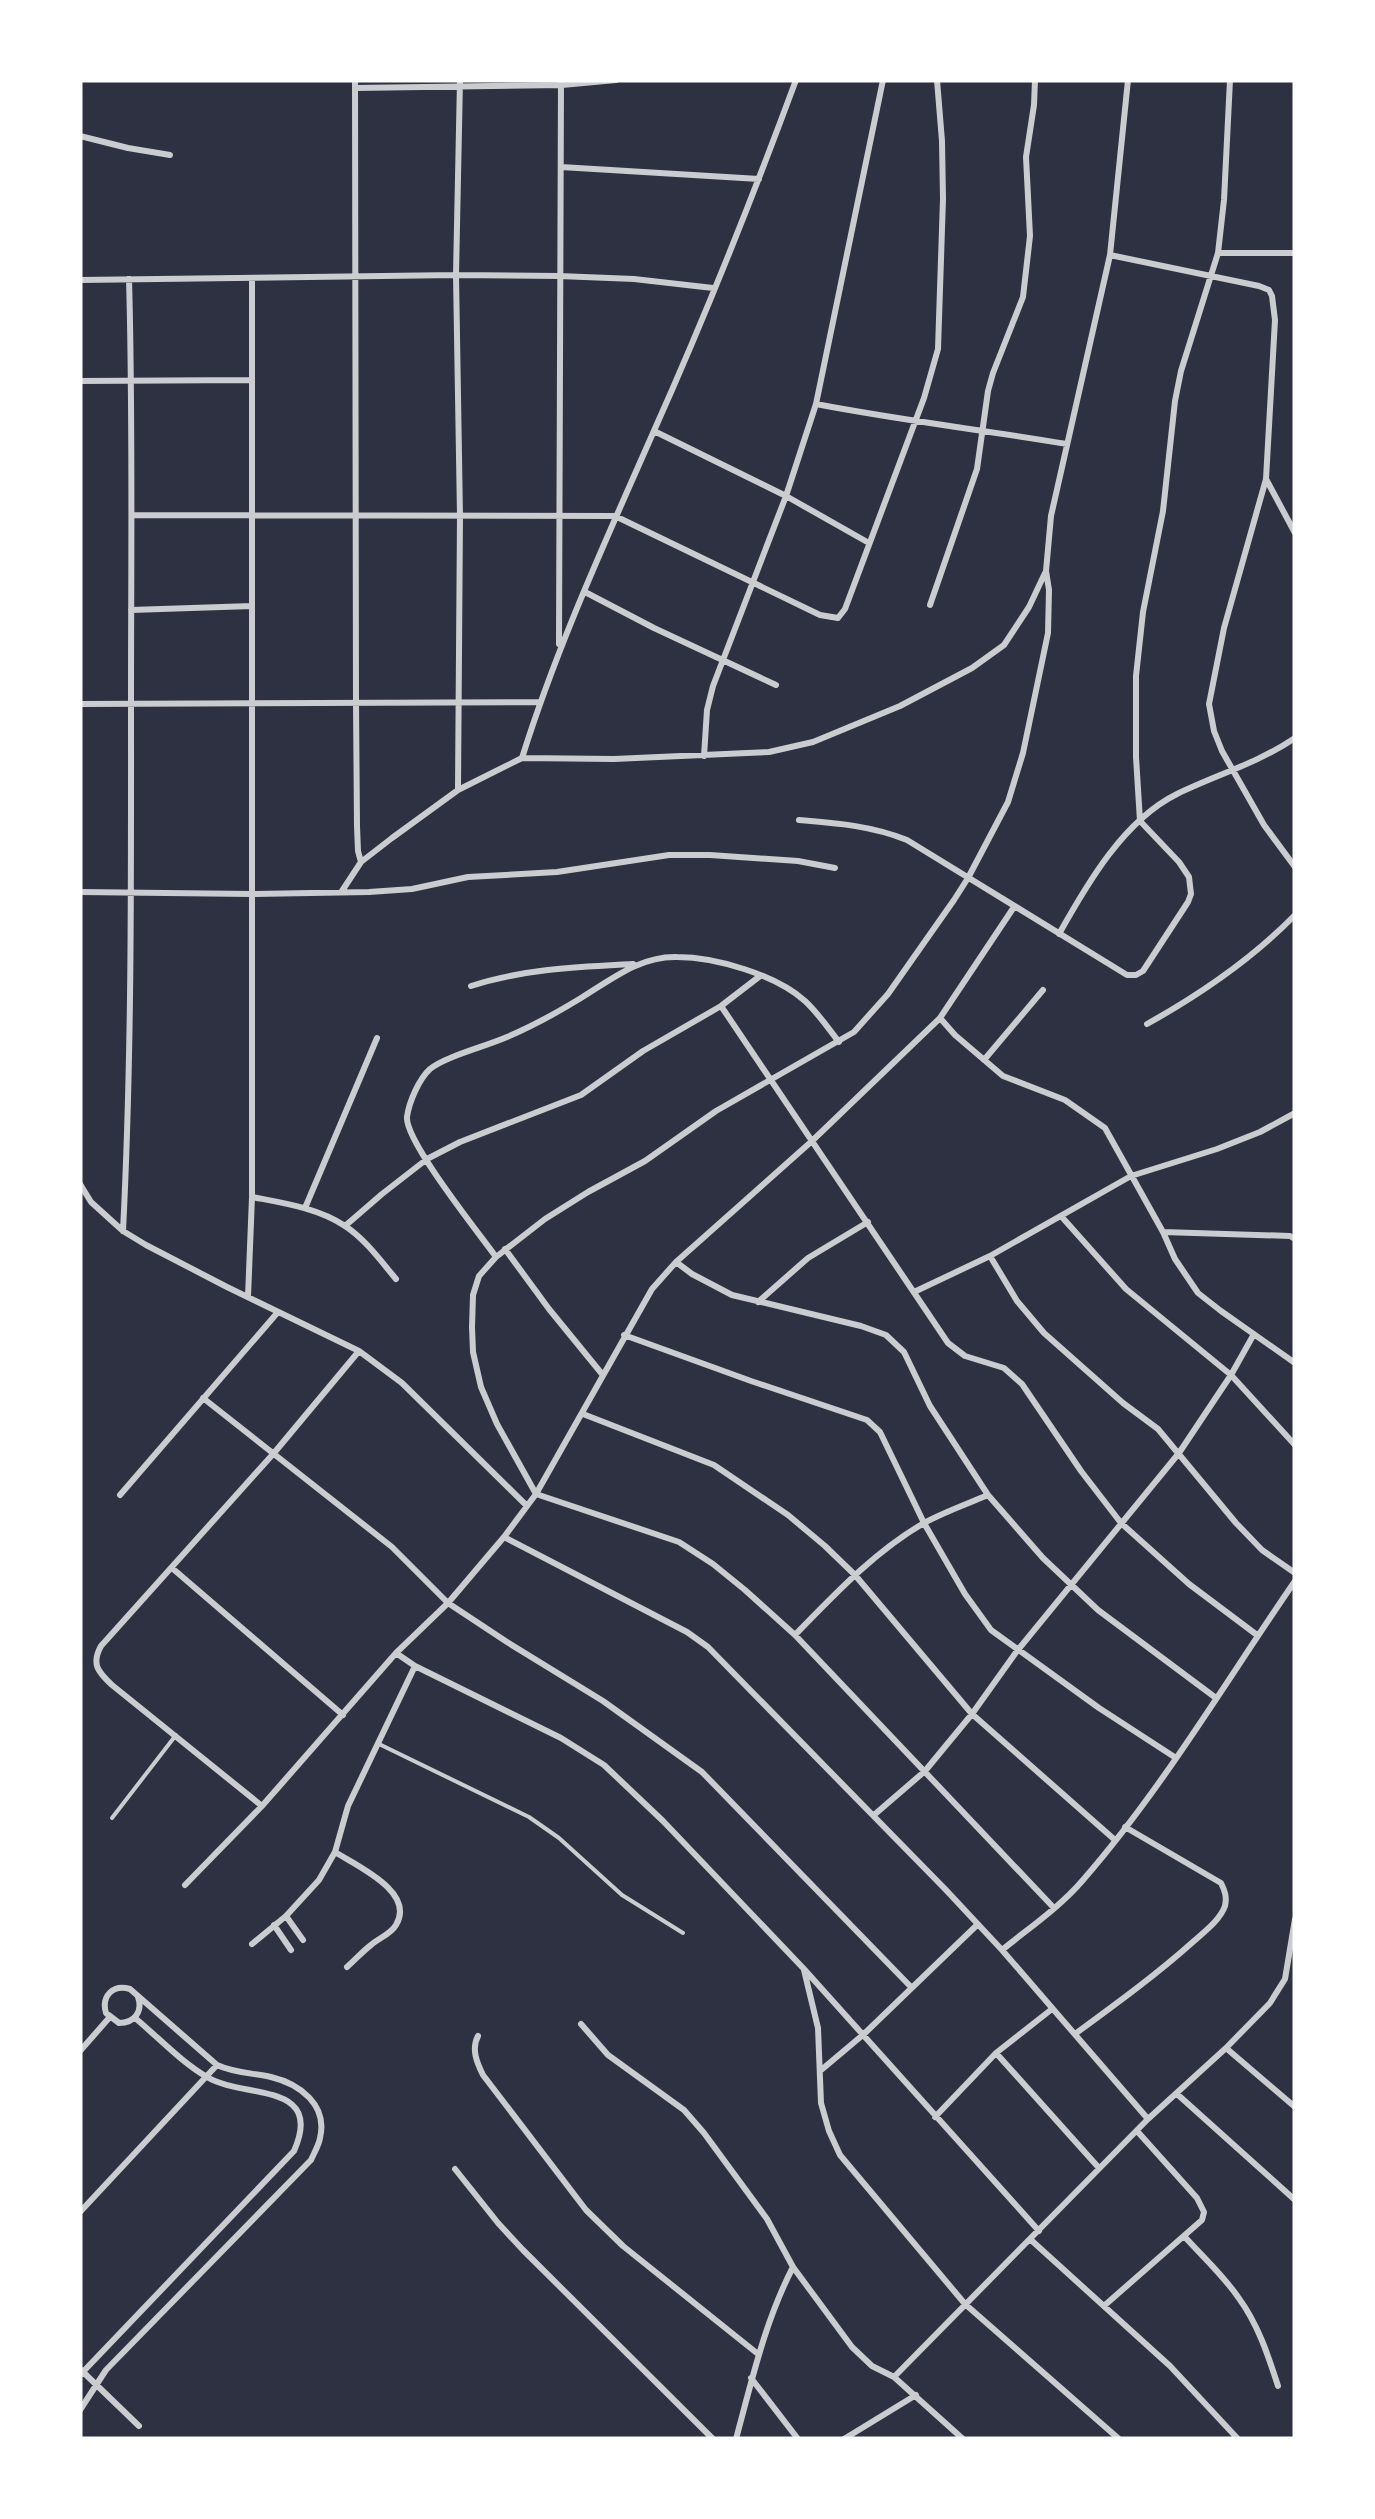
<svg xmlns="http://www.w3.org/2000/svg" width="1375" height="2519" viewBox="0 0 1375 2519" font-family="'Alegreya Sans',sans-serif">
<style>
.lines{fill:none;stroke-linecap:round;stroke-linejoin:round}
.service{stroke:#caccd0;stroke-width:4}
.minor{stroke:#caccd0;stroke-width:6}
</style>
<rect width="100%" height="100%" fill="#2d3142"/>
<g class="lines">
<!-- service -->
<path class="service" d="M379,1744L529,1817L559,1838L622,1895L683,1933
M112,1818L176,1735"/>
<!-- minor -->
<path class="minor" d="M355,80L356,703L357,826L358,851L361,862
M355,88L562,85L616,80
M80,136L128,148L170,155
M561,167L759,179
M1218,253H1295
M1110,255L1259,286L1269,290L1272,296L1275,320L1266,479L1224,628L1209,704L1214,731L1222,751L1264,825L1295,867
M80,280L456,275L559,276L634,279L713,288
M80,381L252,380
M816,404C899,420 983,430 1067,444
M654,431L786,496L869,543
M1266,479L1295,533
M132,515L615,516L820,615L838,618L845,609L924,398L938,349L943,199L942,141L937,80
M585,592L654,628L776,685
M930,605L977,469L988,391L993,373L1023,297L1030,236L1026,157L1034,105L1035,80
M131,610L252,606
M559,644L561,80
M80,704L539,702
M704,756L707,710L713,686L786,496L816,404L883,80
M522,758C557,646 606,540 653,433C705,317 752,199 796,80
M458,789L460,516L456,275L460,80
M799,820C837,823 872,826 907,840L1127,975H1136L1143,971L1188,902L1191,894L1189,877L1179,862L1140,821L1136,757V676L1143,612L1163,511L1175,401L1181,371L1218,253L1224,200L1230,80
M342,891L361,862L392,838L458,790L522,758L614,759L769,752L813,742L900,706L972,668L1004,645L1029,607L1045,573
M80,892L252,894L369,892L412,889L468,877L557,872L669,855H710L798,861L835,868
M1059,934C1087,884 1124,820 1177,794C1216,775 1258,763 1295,738
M471,986C523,969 578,967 633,964
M721,1006L948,1343L965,1356L1004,1368L1022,1384L1081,1471L1121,1523L1189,1584L1257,1635
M940,1018L955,1035L1003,1076L1065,1100L1105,1128L1163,1232L1175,1259L1198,1293L1221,1311L1295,1363
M1147,1024C1199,995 1253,958 1295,915
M984,1060L1043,990
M80,1184L91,1202L123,1231L146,1245L227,1287L359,1351L402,1383L526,1505
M252,1197C283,1203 318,1208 345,1226C365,1239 381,1261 396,1279
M305,1208L377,1038
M1061,1216L1126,1289L1231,1375L1295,1445
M345,1226L382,1194L427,1159L460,1142L581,1095L643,1051L721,1006L760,976
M123,1231C132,1053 131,876 131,698C131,558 133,419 129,279
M1163,1232L1290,1236L1295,1239
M505,1249L549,1309L602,1374
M990,1256L1017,1301L1044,1333L1123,1403L1158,1429L1236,1523L1262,1550L1295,1573
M496,1257C478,1232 405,1141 407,1117C409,1102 419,1079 430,1069C446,1056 487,1046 507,1037C533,1026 558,1012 581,998C612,979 640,956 677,957C716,957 776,975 805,1001C818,1013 828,1028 839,1042
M676,1262L692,1274L732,1295L861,1326L886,1335L904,1352L930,1406L988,1495L1043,1558L1098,1610L1216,1698
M914,1292L990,1256L1131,1176L1217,1149L1260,1132L1295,1113
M248,1297L252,1197V278
M758,1302L808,1258L868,1222
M624,1335L751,1381L867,1420L880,1432L924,1523L965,1594L991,1630L1099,1708L1176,1758
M203,1398L392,1547L448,1603L507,1642L603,1701L702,1772L911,1987
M583,1414L714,1465L788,1515L825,1546L855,1575L972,1714L1115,1840
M536,1494L497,1424L481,1387L473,1352L472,1327L473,1295L479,1276L496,1257L545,1219L588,1192L645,1161L716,1111L854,1032L888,994L954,900L968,878L1008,802L1023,753L1048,633L1049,590L1046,571L1051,516L1110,255L1128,80
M536,1494L679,1542L713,1564L745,1590L795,1635L1054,1908
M120,1495L278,1312
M504,1537L687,1632L708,1647L946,1890L1002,1950L1148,2119
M172,1568L343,1715
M795,1635C834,1595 874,1552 924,1523C944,1512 967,1504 988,1495
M396,1653L415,1666L561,1738L604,1765L663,1821L804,1969L1039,2231
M262,1806L112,1685C98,1672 91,1664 101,1646L274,1453L359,1351
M874,1815L925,1771L972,1714L1017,1651L1179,1453L1231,1375L1254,1334
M335,1852C357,1866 416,1892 396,1925C391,1934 379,1938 371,1945C363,1951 355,1960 347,1967
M185,1885L262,1806L396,1653L448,1603L504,1537L536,1494L652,1289L676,1262L812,1141L940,1018L1014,907
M286,1916L303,1940
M274,1925L291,1950
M252,1944L286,1916L319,1880L335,1852L348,1806L415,1666
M1002,1950C1029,1928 1060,1907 1083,1880C1163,1788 1226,1681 1295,1581
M804,1970L818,2028L821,2103L829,2131L840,2155L965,2304L1119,2439
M581,2024L608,2055L684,2110L704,2133L767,2219L793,2267L852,2347L872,2366L894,2377L963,2439
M1075,2034C1116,2004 1156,1975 1194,1941C1205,1931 1220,1920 1225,1906C1227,1897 1225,1891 1221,1883L1125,1827
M478,2036C471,2049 477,2063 483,2075L586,2210L623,2246L758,2354
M1226,2048L1295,2107
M80,2051L109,2018
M996,2053L1099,2168
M820,2071L864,2034L977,1925
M1177,2094L1295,2200
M935,2117L996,2053L1052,2009
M455,2169L498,2223L523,2250L713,2439
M80,2212L217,2065
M1184,2236C1202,2256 1223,2275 1238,2297C1258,2324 1268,2355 1278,2386
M1031,2240L1170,2366L1238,2439
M1105,2305L1202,2220L1204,2212L1197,2198L1137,2131
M81,2370L139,2426
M80,2375L294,2151C325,2081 243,2099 207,2077C181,2062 158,2037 135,2018
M894,2377L1148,2119L1226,2048L1270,2003L1285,1979L1295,1919
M751,2378L798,2439
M80,2410L106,2370L311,2160C314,2153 319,2145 320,2138C328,2105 300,2084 271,2077C253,2073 234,2073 217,2065L130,1989C113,1984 101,1996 106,2013L119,2023C135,2023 143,2011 138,1997
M736,2439C752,2380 765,2321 793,2267
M844,2439L916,2395"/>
</g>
<!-- border -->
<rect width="1375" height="2519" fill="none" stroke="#ffffff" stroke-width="165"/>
</svg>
